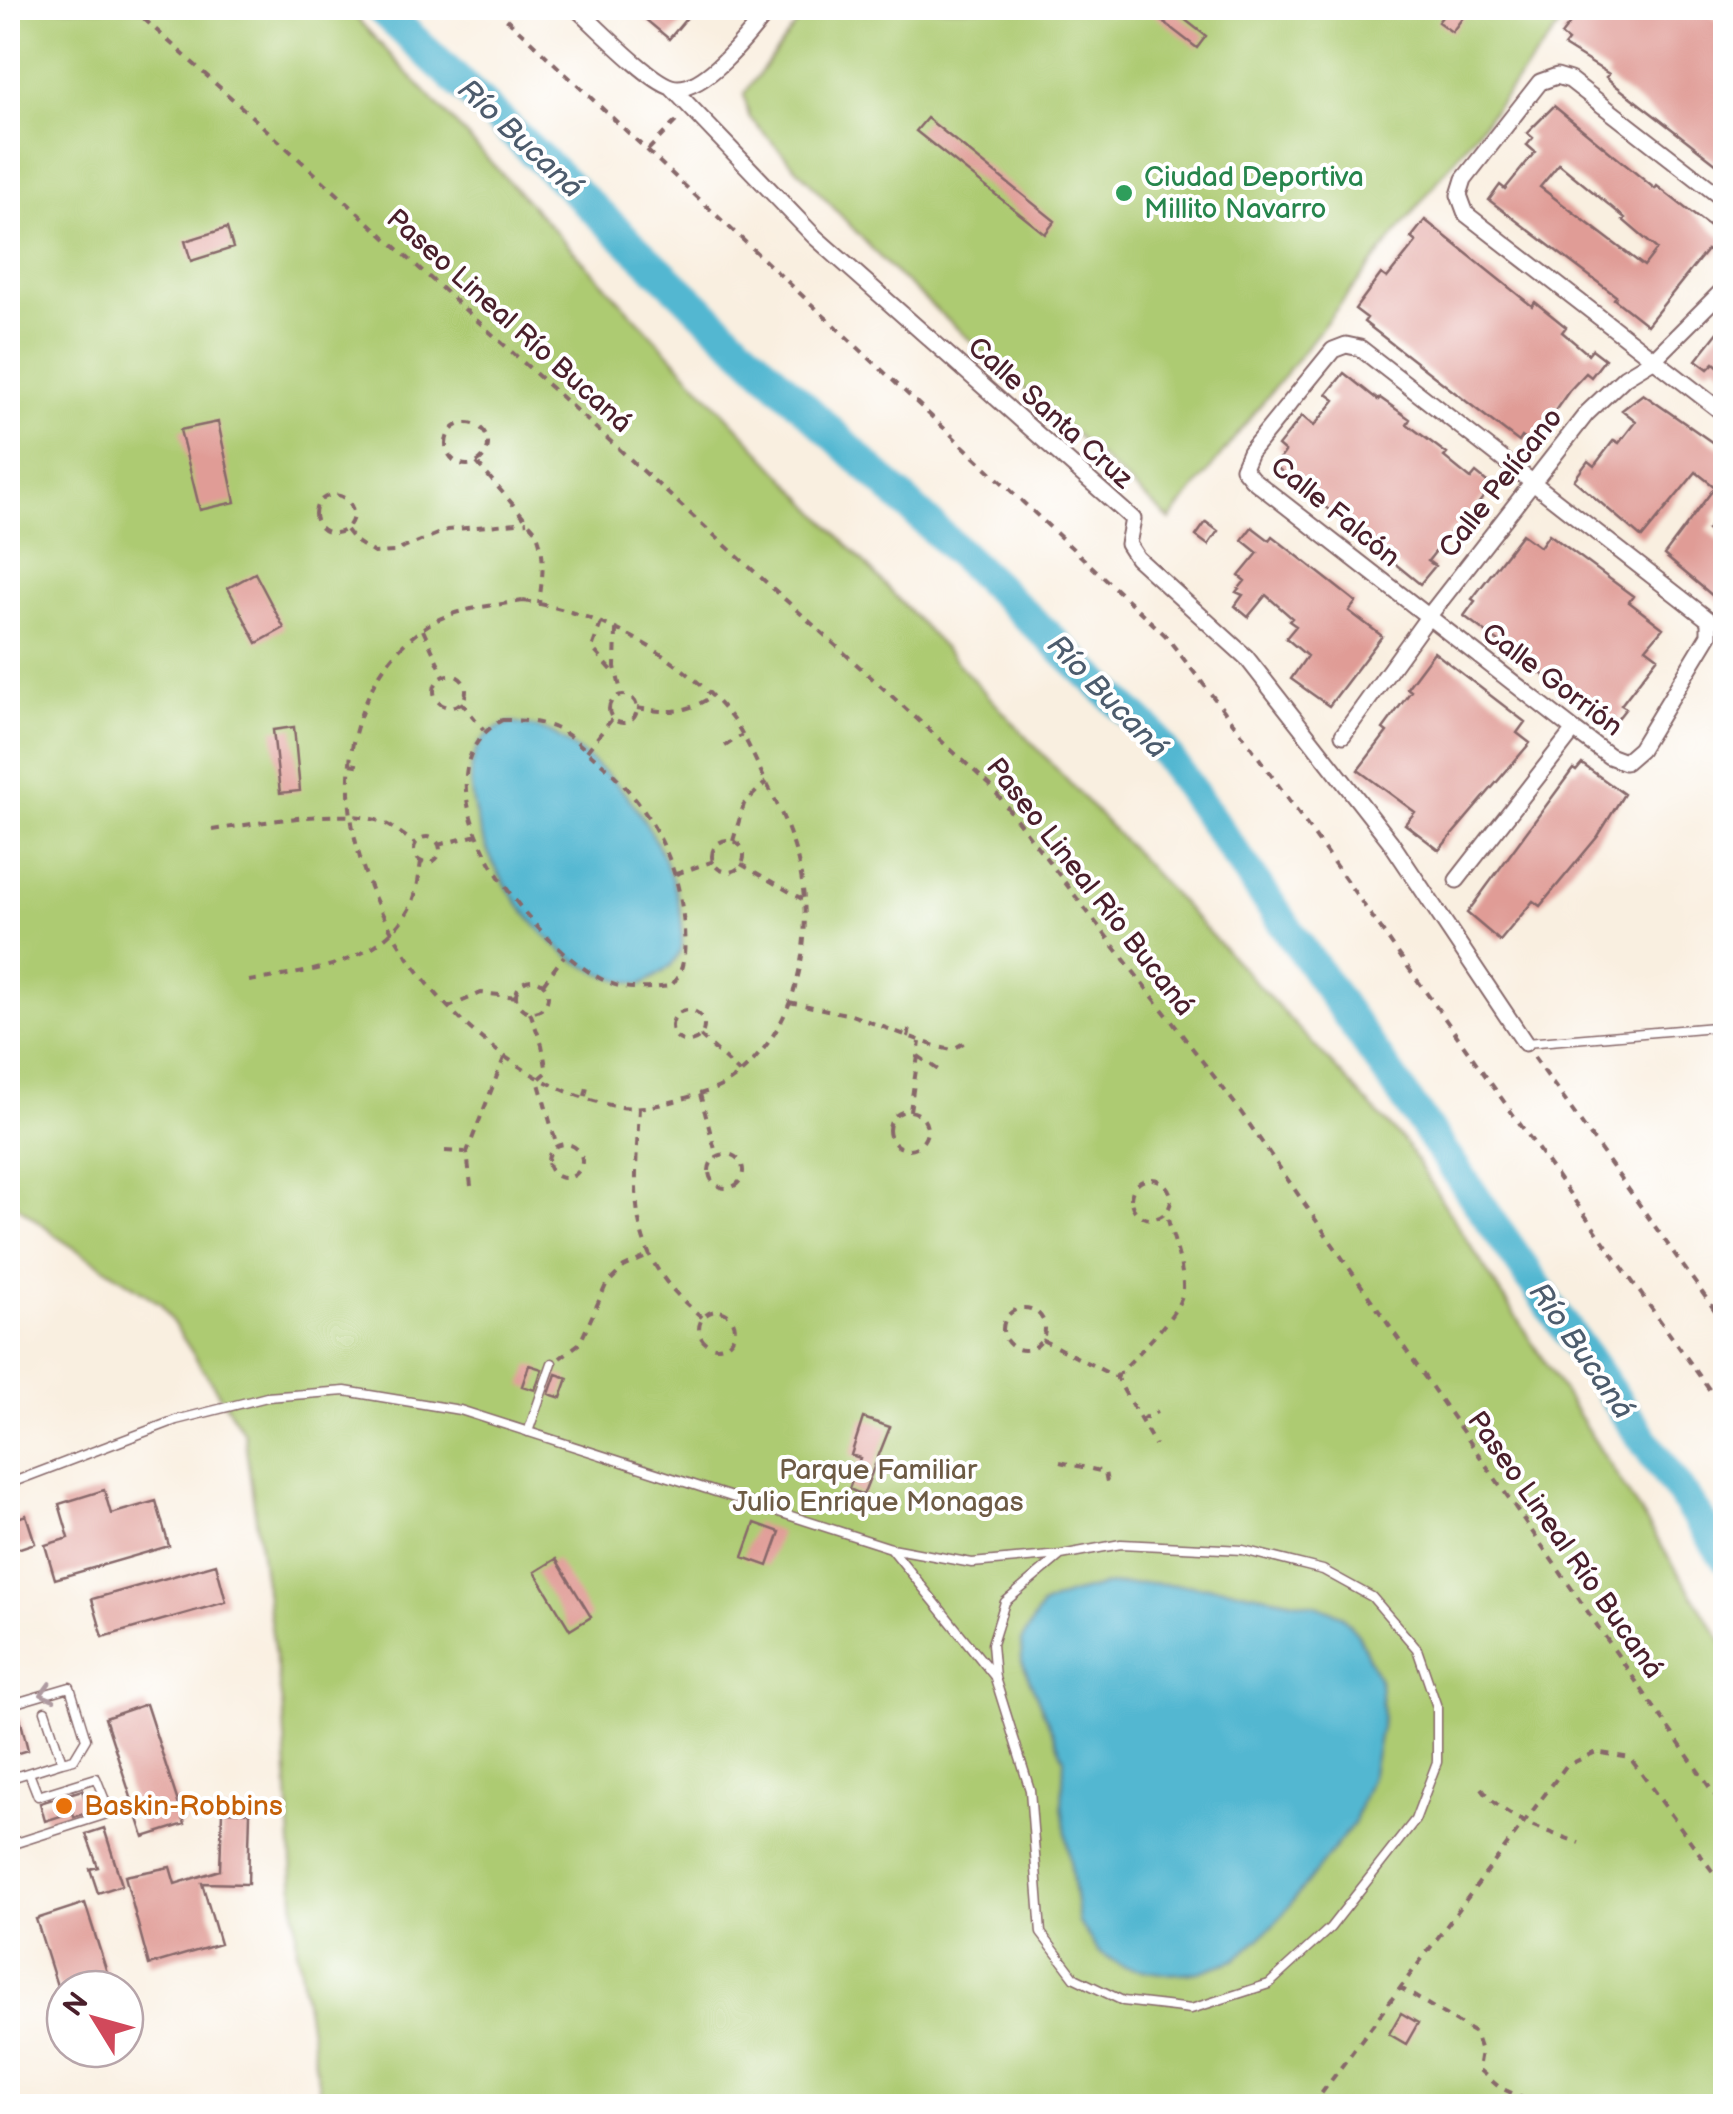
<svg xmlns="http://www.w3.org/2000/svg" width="1733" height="2114" viewBox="0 0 1733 2114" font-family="'Balsamiq Sans',sans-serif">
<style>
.green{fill:#adcb72;stroke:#7c754e;stroke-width:2.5}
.water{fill:#52b7d1;stroke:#4e6b7e;stroke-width:2.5}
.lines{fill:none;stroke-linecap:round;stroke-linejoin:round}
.river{stroke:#52b7d1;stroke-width:32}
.building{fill:#e09c96;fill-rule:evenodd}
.service-casing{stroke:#87686a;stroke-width:11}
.minor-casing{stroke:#87686a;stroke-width:19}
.path{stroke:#87686a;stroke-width:4;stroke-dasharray:8 8;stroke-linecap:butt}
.service{stroke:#fff;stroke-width:8}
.minor{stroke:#fff;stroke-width:15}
.oneway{stroke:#ae9aa0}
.leisure-dot{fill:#2e9e5b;stroke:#fff;stroke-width:4}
.food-dot{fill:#e8710a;stroke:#fff;stroke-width:4}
.labels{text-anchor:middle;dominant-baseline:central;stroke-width:8;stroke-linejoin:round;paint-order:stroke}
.leisure-label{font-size:28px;fill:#27864d;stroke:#fff;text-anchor:start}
.street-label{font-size:28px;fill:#4a1f2b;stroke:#fff}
.park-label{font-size:28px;fill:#6d5b44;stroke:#fff}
.food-label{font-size:28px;fill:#c56008;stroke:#fff;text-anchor:start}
.water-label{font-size:30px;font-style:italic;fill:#4d5c6d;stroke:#fff}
</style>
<rect width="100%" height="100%" fill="#fff"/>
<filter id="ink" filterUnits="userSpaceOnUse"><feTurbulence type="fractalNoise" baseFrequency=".01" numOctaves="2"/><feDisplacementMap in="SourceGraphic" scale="20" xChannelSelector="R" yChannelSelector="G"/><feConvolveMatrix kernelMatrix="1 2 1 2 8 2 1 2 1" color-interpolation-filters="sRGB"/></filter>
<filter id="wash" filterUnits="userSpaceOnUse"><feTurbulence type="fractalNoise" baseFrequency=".0048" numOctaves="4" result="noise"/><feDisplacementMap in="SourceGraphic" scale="40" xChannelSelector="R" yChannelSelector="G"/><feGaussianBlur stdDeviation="2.25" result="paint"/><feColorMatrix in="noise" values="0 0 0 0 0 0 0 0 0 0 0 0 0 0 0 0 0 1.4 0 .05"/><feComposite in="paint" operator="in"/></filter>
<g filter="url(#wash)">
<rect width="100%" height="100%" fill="#f9efe0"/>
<!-- green -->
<path class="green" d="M8,8H347L1406,1144L1725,1646V2106H322L297,1950L284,1719L244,1433L161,1304L59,1238L8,1198Z
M809,8H1574L1170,520L890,268L749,117L744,94Z"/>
<!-- water -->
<path class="water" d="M512,723C527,726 543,728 556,736C582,752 612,776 631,801C657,835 691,907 680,951C675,968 655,977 641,985C618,980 596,973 576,961C546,942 517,905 499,874C475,831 444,739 512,723Z
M1150,1583L1225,1588L1316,1605L1341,1615L1358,1634L1380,1682L1383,1716L1372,1773L1353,1824L1276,1923L1235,1960L1199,1972L1166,1974L1124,1967L1099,1952L1079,1923L1062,1806L1064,1759L1022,1662L1021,1641L1041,1607L1066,1595L1102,1586Z"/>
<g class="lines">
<!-- river -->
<path class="river" d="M380,8L1151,733L1726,1558"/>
</g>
<g id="blocks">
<!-- building -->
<path class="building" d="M632,8H695L669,39Z
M1145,8H1170L1206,36L1197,48Z
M1449,8H1470L1452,32L1438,22Z
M1582,8H1701L1726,26V154L1717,164L1615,85L1606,77L1609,74L1564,46L1568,41L1561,35Z
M1554,106L1655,189L1657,186L1726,240L1715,255L1707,250L1647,325L1614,299L1616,296L1489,200L1500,185L1505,189L1535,152L1527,145L1533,138L1527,133ZM1559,164L1625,218L1623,220L1657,249L1644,266L1540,187Z
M927,118L1055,221L1045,234L916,131Z
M1425,220L1532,306L1535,302L1566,327L1562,332L1588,354L1592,349L1605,359L1591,377L1586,373L1569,391L1540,432L1544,435L1535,447L1522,437L1519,442L1502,429L1364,322L1367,318L1355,309L1381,274L1387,278L1416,242L1411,238Z
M227,228L233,248L191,261L185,241Z
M1726,322V373L1714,363L1708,369L1696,360Z
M1344,373L1378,400L1380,398L1410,419L1407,424L1447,454L1444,457L1471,479L1476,473L1492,486L1457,531L1454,528L1428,561L1435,566L1420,584L1275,466L1285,452L1278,446L1302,416L1314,426L1335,400L1327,394Z
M1643,394L1726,452V499L1712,517L1715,520L1707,530L1726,546V607L1664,555L1715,487L1696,472L1642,538L1574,480L1588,461L1594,466L1614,440L1619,443L1636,421L1622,410Z
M218,422L235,502L200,510L180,430Z
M1206,522L1218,531L1208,545L1196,536Z
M1252,527L1269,540L1272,536L1356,602L1349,611L1382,636L1329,706L1291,679L1307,656L1286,638L1296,626L1289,621L1292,618L1266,595L1248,617L1235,606L1243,595L1236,592L1245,581L1239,576L1258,553L1242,540Z
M1522,534L1540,547L1549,534L1633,596L1629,602L1663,628L1646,648L1658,657L1621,705L1626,708L1612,726L1464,616L1475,601L1472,599Z
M255,573L284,628L257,643L228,588Z
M1434,652L1525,722L1517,733L1530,743L1439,850L1405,824L1415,812L1358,770L1387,732L1383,729L1411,691L1407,688Z
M294,727L300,791L280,793L273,730Z
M1582,764L1624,794L1598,836L1540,906L1533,901L1500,941L1467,913L1573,769L1576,771Z
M529,1365L542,1369L535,1390L522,1386Z
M556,1374L568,1378L561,1398L549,1394Z
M863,1418L890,1427L863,1495L849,1489L860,1458L851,1455Z
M104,1490L111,1514L156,1501L169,1546L55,1579L45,1545L69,1538L59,1504Z
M26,1515L35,1543L8,1552V1531L13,1530L9,1521Z
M755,1523L780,1532L768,1566L743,1557Z
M556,1559L591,1617L570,1630L535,1572Z
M216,1564L226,1602L103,1637L92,1599Z
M146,1704L185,1824L144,1837L105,1718Z
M20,1718L28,1750L8,1756V1722Z
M82,1790L89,1812L74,1817L73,1812L45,1821L40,1803Z
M222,1811L250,1812L248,1884L202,1883L220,1944L149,1965L125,1876L170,1867L175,1884L220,1870Z
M104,1828L122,1885L98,1893L90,1869L98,1867L86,1834Z
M85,1903L110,1982L88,1989H58L36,1919Z
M1401,2013L1418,2023L1406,2044L1389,2034Z"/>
</g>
</g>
<g filter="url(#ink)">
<use href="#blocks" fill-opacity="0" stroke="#87686a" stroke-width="2.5"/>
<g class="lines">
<!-- service casing -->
<g class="service-casing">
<path id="service" d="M1526,1043L1726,1026
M528,1432L552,1363
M8,1484L176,1420L267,1397L345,1391L460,1410L891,1548L972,1563L1061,1555L1121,1544L1243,1550L1323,1570L1372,1597L1417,1649L1437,1707V1762L1415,1820L1330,1928L1269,1984L1191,2009L1123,2001L1075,1978L1041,1933L1030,1790L995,1678L992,1644L1005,1602L1061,1555
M891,1548L995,1677
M8,1709L12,1704L70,1687L86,1739L74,1759L62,1762
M8,1779L62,1762L45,1711
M10,1845L110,1813L96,1778L38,1796L29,1773"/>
</g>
<!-- minor casing -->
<g class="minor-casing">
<path id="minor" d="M576,8C596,26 648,80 671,87C702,97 753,30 770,8
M743,8L759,22
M672,88L815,237L1133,519L1128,544L1137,558L1246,657L1390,841L1525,1043
M1726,201L1570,80L1557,76L1540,82L1464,179L1459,195L1466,214L1726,415
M1346,345L1360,348L1709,620V635L1640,749L1625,762L1609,756L1574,730L1252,479L1243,468L1250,452L1333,350Z
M1343,735L1428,617L1587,413L1625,377L1653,360L1726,287
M1457,880L1574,730"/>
</g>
<!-- path -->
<path class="path" d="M132,8L990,785L1236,1105L1726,1811
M495,8L1165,635L1239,730L1726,1413
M648,150L679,118
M446 444a21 21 0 1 1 42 0a21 21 0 1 1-42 0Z
M477,463L535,530C547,554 542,578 539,604
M315 514a19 19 0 1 1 38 0a19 19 0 1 1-38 0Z
M346,530L354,540L374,553L394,552L447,530L527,522
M523,601C601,613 680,654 730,716C746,736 755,760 766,782C780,809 793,837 799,866C813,928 802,1004 760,1053C746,1070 728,1086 706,1092C675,1101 642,1113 610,1105C459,1073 308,874 359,720C372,680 392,649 428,625C455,608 492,606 523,601Z
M601,623L592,648L617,676
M423,630L444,676
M616,630L615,667L622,695
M434 691a16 16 0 1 1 32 0a16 16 0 1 1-32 0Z
M609 709a14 14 0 1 1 28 0a14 14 0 1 1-28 0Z
M461,702L484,730
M637,708C667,713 686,714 712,696
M502,720C520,720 539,721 555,728C570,734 581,746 593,756C646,799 680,859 684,928C685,950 686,969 671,986C652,988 628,991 610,983C535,953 401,777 502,720Z
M725,746L742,735
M587,751L612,719
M350,764L363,766
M212,830C254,824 336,808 376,820C390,824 404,836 416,844
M414 850a13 13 0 1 1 26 0a13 13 0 1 1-26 0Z
M712 856a16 16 0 1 1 32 0a16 16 0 1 1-32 0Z
M733,841L744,804L766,782
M438,845L477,835
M741,864L802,899
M676,874L714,861
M516 996a16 16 0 1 1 32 0a16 16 0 1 1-32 0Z
M249,981C308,972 385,964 413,901C418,889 419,874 421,862
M543,984L564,956
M789,1002L851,1015L938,1047L952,1050L965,1042
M447,1008L481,993L517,997
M672 1026a16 16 0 1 1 32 0a16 16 0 1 1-32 0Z
M530,1012L542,1045L547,1072L538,1080L557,1146
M700,1036L740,1073
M908,1037L911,1024
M918,1056L941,1072
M1534,1057L1726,1326
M700,1094L717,1157
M585,1096L588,1083
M639,1107C635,1200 623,1254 703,1318
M889 1130a19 19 0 1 1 38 0a19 19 0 1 1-38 0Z
M910,1111L920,1042
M548 1161a17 17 0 1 1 34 0a17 17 0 1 1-34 0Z
M445,1151L465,1152
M709 1171a17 17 0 1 1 34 0a17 17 0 1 1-34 0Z
M1131 1199a20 20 0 1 1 40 0a20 20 0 1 1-40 0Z
M471,1186L467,1152L504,1058
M1003 1329a21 21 0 1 1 42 0a21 21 0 1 1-42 0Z
M699 1329a18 18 0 1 1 36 0a18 18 0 1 1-36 0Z
M1042,1340L1116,1377L1155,1445
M560,1358L580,1343L606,1285L624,1267L648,1256
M1116,1377C1132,1359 1182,1313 1183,1290C1184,1265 1172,1237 1166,1212
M1140,1420L1157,1412
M1060,1462L1105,1472L1108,1487
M1482,1788C1506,1821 1543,1829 1579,1843
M1399,1987L1475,2033L1481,2051L1478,2069L1499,2087L1539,2106
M1312,2106L1566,1766L1596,1752L1630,1758L1726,1890"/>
<!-- service -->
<use href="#service" class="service"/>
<!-- minor -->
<use href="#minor" class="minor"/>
</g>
<!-- one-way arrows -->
<defs><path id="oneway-chevron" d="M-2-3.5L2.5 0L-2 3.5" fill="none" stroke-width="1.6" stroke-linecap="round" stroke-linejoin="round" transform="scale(2.5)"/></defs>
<use class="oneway" href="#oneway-chevron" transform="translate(47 1693) rotate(164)"/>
</g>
<!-- markers -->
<circle class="leisure-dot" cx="1124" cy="193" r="10"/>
<circle class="food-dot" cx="64" cy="1806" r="10"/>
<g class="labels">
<!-- leisure labels -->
<g class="leisure-label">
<text x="1144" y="177">Ciudad Deportiva<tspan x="1144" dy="32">Millito Navarro</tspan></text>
</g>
<!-- street labels -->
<g class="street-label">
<text transform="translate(509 321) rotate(42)">Paseo Lineal Río Bucaná</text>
<text transform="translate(1050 413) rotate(42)">Calle Santa Cruz</text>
<text transform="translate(1501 483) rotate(-52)">Calle Pelícano</text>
<text transform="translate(1335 512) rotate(39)">Calle Falcón</text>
<text transform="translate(1552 680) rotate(37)">Calle Gorrión</text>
<text transform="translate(1090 887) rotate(52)">Paseo Lineal Río Bucaná</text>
<text transform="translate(1565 1545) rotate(55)">Paseo Lineal Río Bucaná</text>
</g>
<!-- park labels -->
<g class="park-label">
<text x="878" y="1470">Parque Familiar<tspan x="878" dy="32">Julio Enrique Monagas</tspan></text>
</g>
<!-- food labels -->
<g class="food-label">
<text x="84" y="1806">Baskin-Robbins</text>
</g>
<!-- water labels -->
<g class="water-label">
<text transform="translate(520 139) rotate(43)">Río Bucaná</text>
<text transform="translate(1107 697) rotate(46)">Río Bucaná</text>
<text transform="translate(1581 1351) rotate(55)">Río Bucaná</text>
</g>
</g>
<!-- margin -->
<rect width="1733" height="2114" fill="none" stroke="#fff" stroke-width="40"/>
<!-- north arrow -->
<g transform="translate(95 2019) rotate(307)"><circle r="48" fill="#ffffff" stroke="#b7a5aa" stroke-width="2.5"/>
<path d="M0-8L18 38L0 25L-18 38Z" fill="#d1495b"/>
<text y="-15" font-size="28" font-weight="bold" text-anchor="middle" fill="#4a1f2b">N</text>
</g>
</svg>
